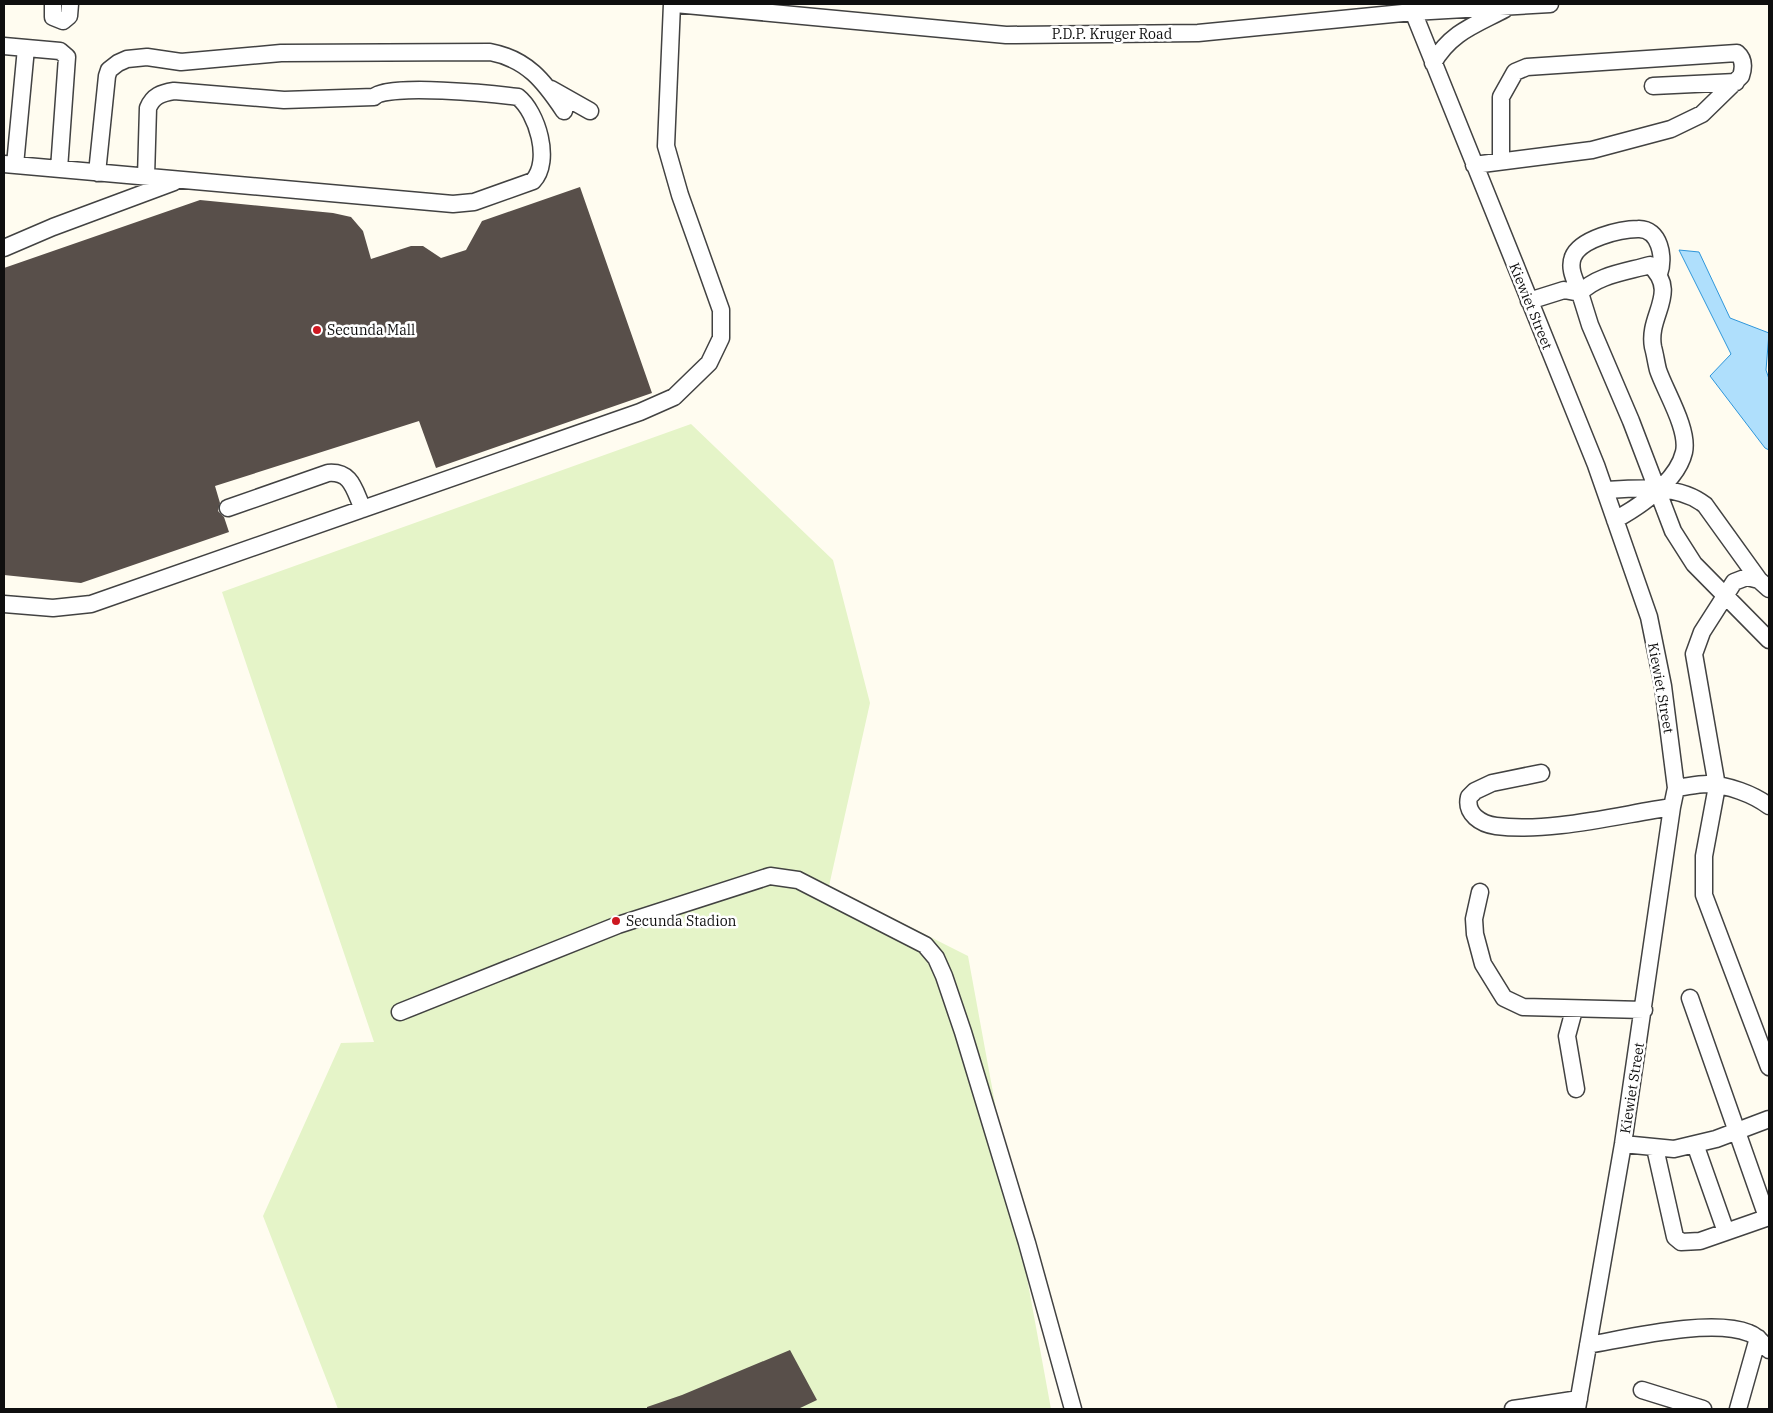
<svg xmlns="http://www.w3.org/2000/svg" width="1773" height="1413" viewBox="0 0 1773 1413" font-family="'IBM Plex Serif',serif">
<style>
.pitch{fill:#e5f4c8}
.water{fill:#afdffc;stroke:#2f96da}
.building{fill:#584f4a}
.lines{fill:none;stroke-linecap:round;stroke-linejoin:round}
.minor-casing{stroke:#424242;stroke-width:19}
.minor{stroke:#fff;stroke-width:16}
.poi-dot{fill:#cd1821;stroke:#fff;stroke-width:2}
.labels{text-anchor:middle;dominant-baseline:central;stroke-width:5;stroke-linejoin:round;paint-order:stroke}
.street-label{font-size:14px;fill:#0f0f0f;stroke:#fff}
.poi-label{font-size:14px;fill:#0f0f0f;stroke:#fff;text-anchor:start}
</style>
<rect width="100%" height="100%" fill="#fffcf0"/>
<!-- pitch -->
<path class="pitch" d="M691,424L833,560L870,703L829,886L968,956L1051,1409H338L263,1216L341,1043L374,1042L222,592Z"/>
<!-- water -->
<path class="water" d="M1679,250L1699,252L1730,318L1769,333L1766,370L1769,379V450L1765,448L1710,376L1731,354Z"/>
<!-- building -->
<path class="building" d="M580,187L652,393L436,468L419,421L215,486L220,503L218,511L224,517L229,532L81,583L4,575V268L200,200L333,213L351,217L363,231L371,259L411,246H423L441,258L466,250L482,221Z
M790,1350L817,1400L798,1409H647V1407L682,1395Z"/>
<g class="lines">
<!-- minor casing -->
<g class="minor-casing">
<path id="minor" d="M53,4V17L63,21L69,16L70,4
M675,4L1006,35L1198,33L1413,12L1550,4
M1410,4L1596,465L1649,617L1663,686L1676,788L1672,807L1623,1144L1577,1409
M4,46L60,51L67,57L59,169
M1433,63C1451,32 1475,25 1505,9
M1653,86L1736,82
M551,89L590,111
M4,164C153,177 303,191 453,204L474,202L533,181C552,161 537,112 518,97C496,94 387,83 374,97L284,100L174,91C161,93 153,96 148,108L146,177
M15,165L26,48
M1474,165L1592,150L1671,129L1702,114L1741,76C1744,67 1744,59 1737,53L1527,67L1515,72L1501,97V161
M97,173L107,76L109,70L118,63L127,59L147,57L181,62L281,53L490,52C527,59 544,81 564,111
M4,248L53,227L174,182
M1580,293C1576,282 1568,269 1573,257C1580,239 1620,229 1638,229C1660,228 1665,258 1659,274
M1529,301L1564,290L1580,293
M1606,490C1637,488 1679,484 1705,505L1759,580
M228,508L328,473C352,471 354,490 363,509
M1615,520C1640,506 1677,482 1684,452C1689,429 1665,391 1658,370C1656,362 1655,354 1653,347C1647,315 1680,293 1650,265C1626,272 1597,275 1580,293L1590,325L1631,421L1673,531L1694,564L1769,640
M1769,589L1759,580L1747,577L1734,582L1702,632L1694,654L1717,786L1704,856V895L1769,1067
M4,604L53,608L91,604L640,412L674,397L709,363L721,338V310L680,195L666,146L672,4
M1541,773L1492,783L1475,791L1469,797C1465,814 1481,824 1496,826C1549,833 1618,815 1672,807
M1676,788C1686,787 1697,784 1707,784C1728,785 1753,794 1769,806
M1480,892L1474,919L1475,934L1483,964L1504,998L1523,1007L1644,1010
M1690,998L1767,1217
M1574,1010L1567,1036L1576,1089
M400,1012L618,925L770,876L798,880L925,945L936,958L944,976L963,1032L1027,1243L1073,1409
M1623,1144L1674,1149L1716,1139L1769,1119
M1695,1144L1726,1232
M1655,1148L1675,1237L1681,1242L1700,1241L1769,1217
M1588,1345C1629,1338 1711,1318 1749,1333C1758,1336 1763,1344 1769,1350
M1642,1390L1703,1409
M1513,1409L1579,1399
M1738,1409L1758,1338"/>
</g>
<!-- minor -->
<use href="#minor" class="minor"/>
</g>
<!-- markers -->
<g class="poi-dot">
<circle cx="317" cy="330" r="5"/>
<circle cx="616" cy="921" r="5"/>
</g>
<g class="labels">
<!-- street labels -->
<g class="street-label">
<text x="1112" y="34">P.D.P. Kruger Road</text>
<text transform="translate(1531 306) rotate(68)">Kiewiet Street</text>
<text transform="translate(1661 688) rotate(80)">Kiewiet Street</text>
<text transform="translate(1632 1088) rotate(-81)">Kiewiet Street</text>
</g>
<!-- poi labels -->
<g class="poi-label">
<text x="327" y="330">Secunda Mall</text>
<text x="626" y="921">Secunda Stadion</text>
</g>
</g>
<!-- border -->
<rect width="1773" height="1413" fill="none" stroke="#0f0f0f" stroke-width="10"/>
</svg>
